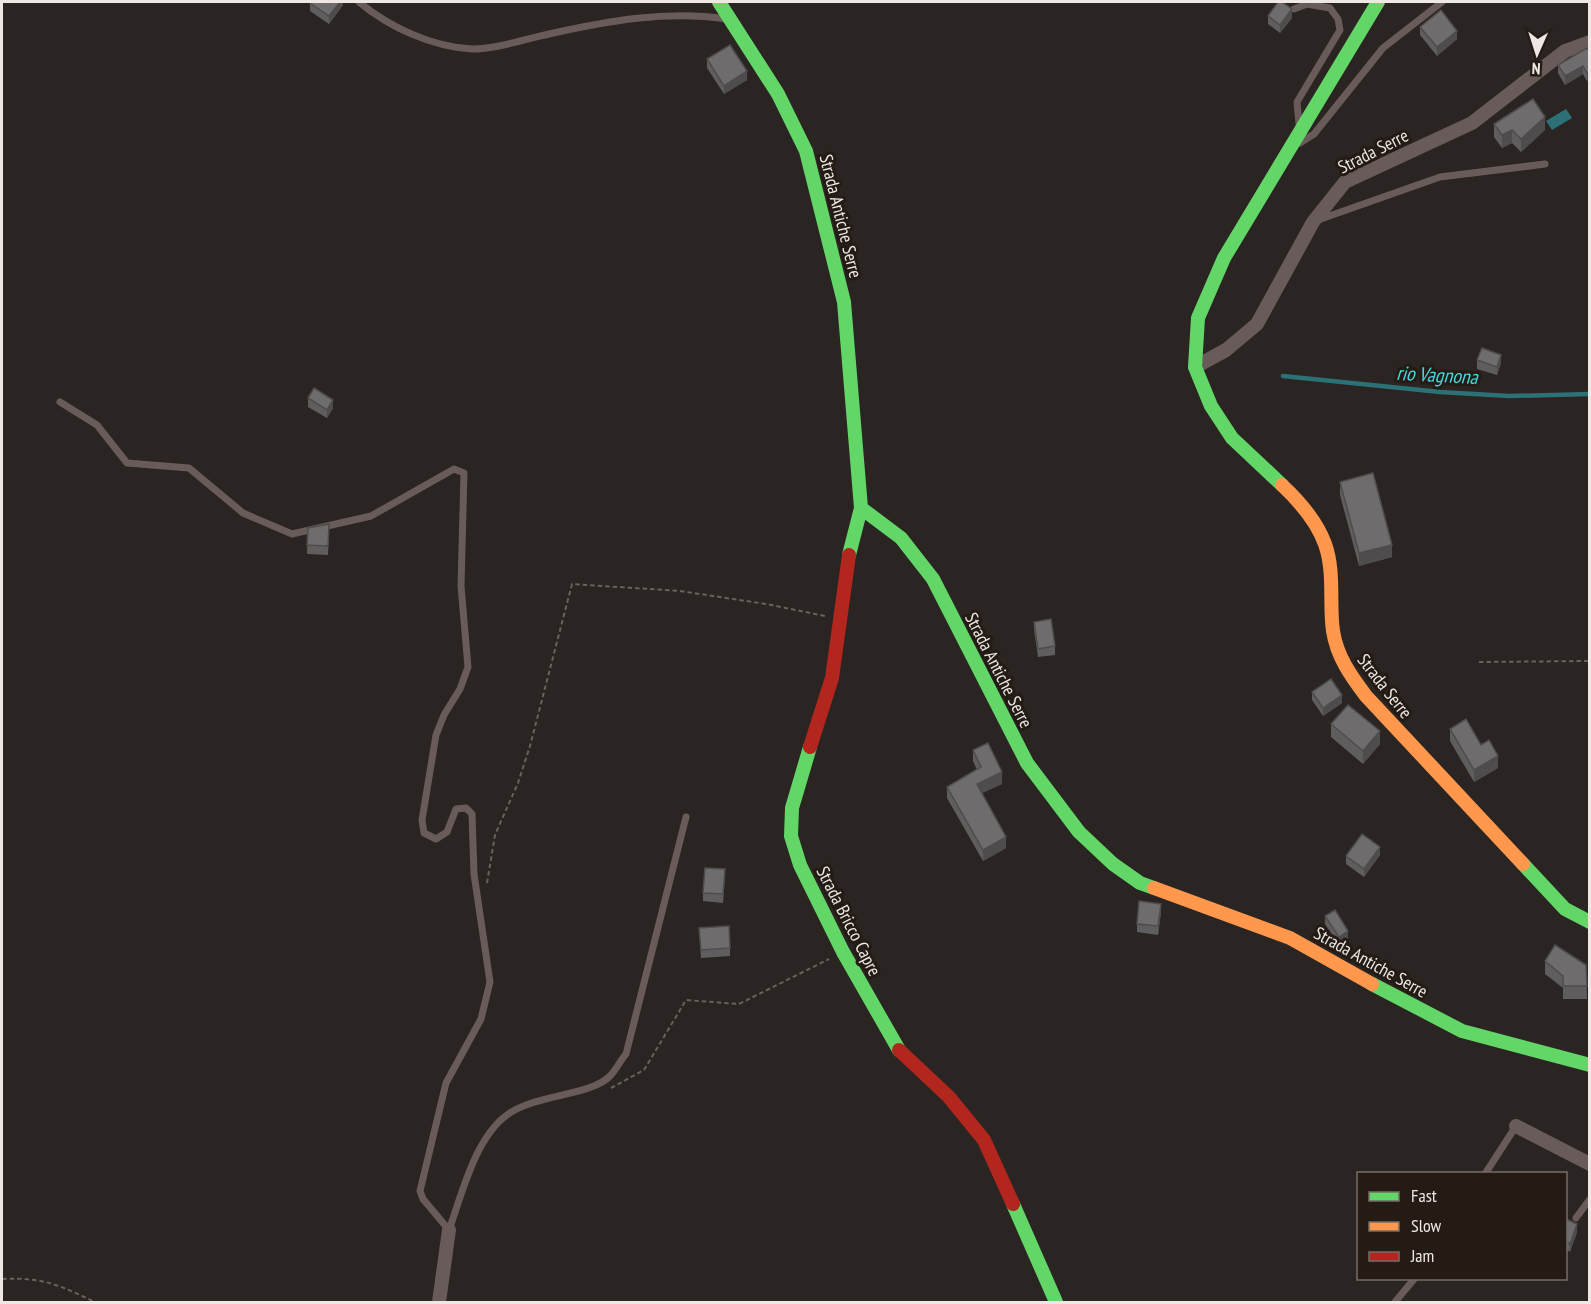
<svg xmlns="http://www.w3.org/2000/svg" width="1591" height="1304" viewBox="0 0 1591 1304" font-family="'PT Sans Narrow',sans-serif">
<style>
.water{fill:#2c7175}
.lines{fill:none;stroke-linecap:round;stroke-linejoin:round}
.stream{stroke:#2c7175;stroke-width:4.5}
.path{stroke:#6a605e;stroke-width:2;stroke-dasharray:4.5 3;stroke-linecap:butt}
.lane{stroke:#695b59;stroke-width:7}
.street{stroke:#695b59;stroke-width:14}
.fast{stroke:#63d668;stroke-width:14}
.slow{stroke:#ff974d;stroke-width:14}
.jam{stroke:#b3261e;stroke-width:14}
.wall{fill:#5f5d5e}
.shaded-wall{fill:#4e4c4c}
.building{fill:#6f6c6d;stroke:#4e4c4c;stroke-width:1.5}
.labels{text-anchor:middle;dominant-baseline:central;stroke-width:6;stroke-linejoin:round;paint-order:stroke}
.street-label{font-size:18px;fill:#eee7e3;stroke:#241b15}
.water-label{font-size:20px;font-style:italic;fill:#43d9e0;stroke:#241b15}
</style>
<rect width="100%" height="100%" fill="#2a2522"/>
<!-- water -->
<path class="water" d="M1566,109L1572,118L1552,130L1546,121Z"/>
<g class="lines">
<!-- stream -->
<path class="stream" d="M1283,376L1440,392L1509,396L1590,394"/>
<!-- path -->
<path class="path" d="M1479,662L1590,661
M487,883L495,835L518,783L530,746L572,584L680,591L766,604L825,616
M611,1088L644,1070L686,1000L739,1004L829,959
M2,1279C43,1277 59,1285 95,1302"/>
<!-- lane -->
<path class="lane" d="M359,2C389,27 432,47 472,49C497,49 525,39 549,34C607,21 667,10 726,19
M1294,9L1307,4L1330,8L1338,19L1340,30L1297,102L1299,124
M1300,143L1314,134L1383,48L1442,2
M1318,220L1440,177L1545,164
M60,402L97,425L127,463L189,468L243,513L292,534L371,516L454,469L464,473L461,586L468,667L460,689L444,715L436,735L422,820L424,833L436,839L447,832L456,809L466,808L472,814L474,874L490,982L481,1019L446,1083L420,1191L423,1199L449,1230C462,1194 475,1138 507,1115C535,1094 591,1096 610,1076C616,1070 620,1061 626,1054L686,817
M1485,1174L1516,1126
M1576,1218L1590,1199
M1395,1302L1415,1278"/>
<!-- street -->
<path class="street" d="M1195,367L1226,350L1257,324L1313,222L1345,182L1472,123L1565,51L1590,42
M1516,1126L1590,1164
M439,1302L449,1230"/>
<!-- fast -->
<path class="fast" d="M719,2L778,94L806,151L844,302L861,508L849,555
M1282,485L1232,438L1211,406L1195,367L1198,318L1224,258L1378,2
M861,508L901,538L933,579L1027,763L1079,832L1113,864L1140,883L1154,888
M810,747L792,808L791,836L800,865L843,952L899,1050
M1523,864L1565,909L1590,922
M1372,984L1462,1031L1590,1065
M1013,1204L1056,1302"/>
<!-- slow -->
<path class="slow" d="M1282,485C1298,500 1317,522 1325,544C1335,572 1329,603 1333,631C1337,657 1351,676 1366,696L1523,864
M1154,888L1290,938L1372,984"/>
<!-- jam -->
<path class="jam" d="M810,747L832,678L849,555
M899,1050L949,1097L984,1140L1013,1204"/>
</g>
<!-- wall -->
<path class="wall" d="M343,2V5L329,24L310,11V3Z
M1268,16L1292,18L1280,33L1268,24Z
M1420,27L1457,39L1437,56L1420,35Z
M1590,52L1587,81L1583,74L1565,85L1558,73V65Z
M707,59L747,80L724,94L707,68Z
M1494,124L1545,130L1521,152L1512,143L1502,148L1494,137Z
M1477,360L1501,363L1497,375L1477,369Z
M308,398L333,408L327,418L308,407Z
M1340,482L1392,557L1359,566L1340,495Z
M308,528L329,533L328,555L307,554Z
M1034,622L1055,646V655L1038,657L1034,630Z
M1312,692L1342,703L1323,716L1312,700Z
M1331,724L1380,744L1363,764L1331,737Z
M1450,729L1481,745L1498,768L1474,782L1450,741Z
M973,750L1002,784L982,793L1006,848L983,861L947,798V787L977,770L973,761Z
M1380,855L1364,877L1346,864V856Z
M725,878L723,903L703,901V893Z
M1161,912L1158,935L1137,932V924Z
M1325,916L1348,939L1339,945L1325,924Z
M699,928L730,948V956L701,958Z
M1545,961L1586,965L1587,999H1563V988L1545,974Z
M1566,1219L1577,1232L1570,1252L1566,1249Z"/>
<!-- shaded-wall -->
<path class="shaded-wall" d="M340,2H343V5L329,24V16Z
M1292,9V18L1280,33V25Z
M1457,31V39L1437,56V47Z
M1583,66V74L1565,85V76Z
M747,71V80L724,94V86Z
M1590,71V80L1587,81V73Z
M1545,117V130L1521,152V139Z
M1512,130V143L1502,148V135Z
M1501,355V363L1497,375V367Z
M333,400V408L327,418V410Z
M1392,545V557L1359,566V553Z
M1342,695V703L1323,716V708Z
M1380,731V744L1363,764V751Z
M1498,756V768L1474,782V770Z
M1002,772V784L977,795V784Z
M1006,837V848L983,861V850Z
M1380,847V855L1364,877V869Z
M1161,904V912L1158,935V926Z
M1348,931V939L1339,945V937Z
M1577,1224V1232L1570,1252V1244Z"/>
<!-- building -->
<path class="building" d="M311,2H340L329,16L310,3Z
M1278,2H1282L1292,9L1280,25L1268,16Z
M1441,10L1457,31L1437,47L1420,27Z
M730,45L747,71L724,86L707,59Z
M1587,48L1590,52V71L1587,73L1583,66L1565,76L1558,65Z
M1533,99L1545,117L1521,139L1512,130L1502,135L1494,124Z
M1482,348L1501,355L1497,367L1477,360Z
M314,388L333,400L327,410L308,398Z
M1373,473L1392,545L1359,553L1340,482Z
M329,524L328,546L307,545L308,528Z
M1051,619L1055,646L1038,649L1034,622Z
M1331,679L1342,695L1323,708L1312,692Z
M1348,705L1380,731L1363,751L1331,724Z
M1466,719L1481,745L1489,740L1498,756L1474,770L1450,729Z
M988,743L1002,772L977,784L1006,837L983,850L947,787L981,767L973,750Z
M1362,834L1380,847L1364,869L1346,856Z
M705,868L725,869L723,894L703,893Z
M1139,901L1161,904L1158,926L1137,924Z
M1335,910L1348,931L1339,937L1325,916Z
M729,926L730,948L701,950L699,928Z
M1555,945L1586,965L1587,986H1563V976L1545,961Z
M1566,1219L1577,1224L1570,1244L1566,1241Z"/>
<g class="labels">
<!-- street labels -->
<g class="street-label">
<text transform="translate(1373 151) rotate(-27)">Strada Serre</text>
<text transform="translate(841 216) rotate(76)">Strada Antiche Serre</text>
<text transform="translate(999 670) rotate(63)">Strada Antiche Serre</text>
<text transform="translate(1385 686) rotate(52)">Strada Serre</text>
<text transform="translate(849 921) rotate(63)">Strada Bricco Capre</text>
<text transform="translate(1371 962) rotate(29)">Strada Antiche Serre</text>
</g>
<!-- water labels -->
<g class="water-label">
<text transform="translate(1437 375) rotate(3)">rio Vagnona</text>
</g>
</g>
<!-- border -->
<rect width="1591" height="1304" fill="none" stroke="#eee7e3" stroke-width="6"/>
<!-- legend -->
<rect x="1357" y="1172" width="210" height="108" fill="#241b15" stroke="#756d67" stroke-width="1.5"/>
<rect x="1369" y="1192" width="30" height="9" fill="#63d668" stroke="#756d67" stroke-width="1.5"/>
<text x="1411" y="1202" font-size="18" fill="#eee7e3">Fast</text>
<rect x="1369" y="1222" width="30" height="9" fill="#ff974d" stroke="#756d67" stroke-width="1.5"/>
<text x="1411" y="1232" font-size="18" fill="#eee7e3">Slow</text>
<rect x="1369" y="1252" width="30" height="9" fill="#b3261e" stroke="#756d67" stroke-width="1.5"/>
<text x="1411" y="1262" font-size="18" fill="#eee7e3">Jam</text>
<!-- north arrow -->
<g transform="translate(1537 54) rotate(183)" stroke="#241b15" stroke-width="4.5" paint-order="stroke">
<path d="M0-4.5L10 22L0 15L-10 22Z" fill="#eee7e3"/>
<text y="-9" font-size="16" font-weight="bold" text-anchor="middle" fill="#eee7e3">N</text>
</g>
</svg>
